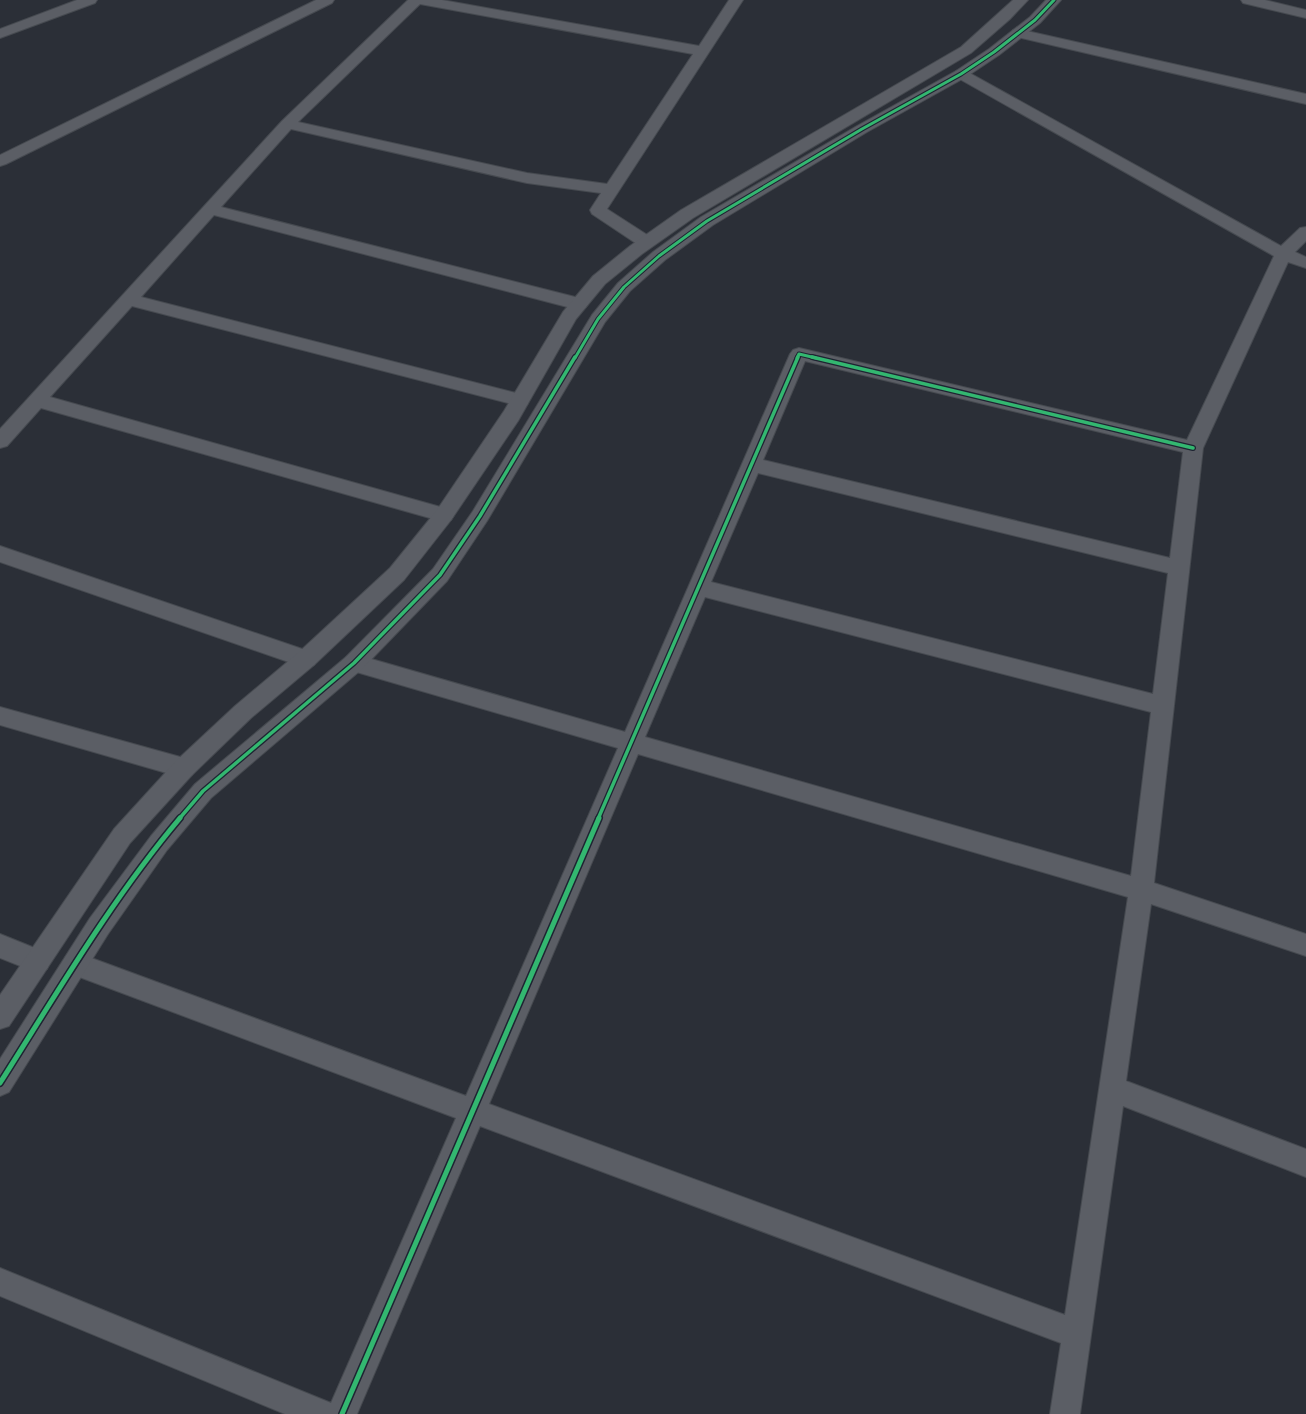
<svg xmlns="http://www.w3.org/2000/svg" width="1306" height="1414" viewBox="0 0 1306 1414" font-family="Ubuntu,sans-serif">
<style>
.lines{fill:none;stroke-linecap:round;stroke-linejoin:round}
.minor-casing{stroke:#464a50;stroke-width:2}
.tertiary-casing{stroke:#464a50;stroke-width:2}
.minor{fill:#5b5e65;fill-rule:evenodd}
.tertiary{fill:#5b5e65;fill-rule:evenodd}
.cycleway-far2-casing{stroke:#1e2432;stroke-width:5}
.cycleway-far1-casing{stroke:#1e2432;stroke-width:6}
.cycleway-casing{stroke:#1e2432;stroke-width:8}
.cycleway-far2{stroke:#33b770;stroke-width:3}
.cycleway-far1{stroke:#33b770;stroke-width:3.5}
.cycleway{stroke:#33b770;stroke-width:5}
</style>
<rect width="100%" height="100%" fill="#2b2f37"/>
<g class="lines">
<!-- minor casing -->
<g class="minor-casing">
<path id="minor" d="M77,0H97L95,3L0,38V29Z
M316,0H334L332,3L6,164L0,166V155Z
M408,0H442L699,46L729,0H743L607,209L652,238L654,242L652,246L646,247L640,246L592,214L590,210L601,193L527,183L291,129L221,207L579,298L585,300L588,304L585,308L579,310L214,215L141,297L520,394L527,395L529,400L527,405L520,406L132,306L50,397L444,508L451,510L454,515L451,520L444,522L41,408L7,446L0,448V429L282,121ZM420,4L693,54L607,184L527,173L298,122Z
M1241,0H1265L1306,10V18L1243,3Z
M1018,29L1306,94V104L1013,36L1011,33L1013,30Z
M961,70L966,71L1281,246L1300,228L1306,227V241L1295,252L1306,257V268L1288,262L1203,448L1154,883L1306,934V956L1151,904L1126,1081L1306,1149V1177L1123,1106L1080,1414H1050L1061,1343L480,1126L357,1414H285L0,1296V1268L331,1403L456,1118L66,972L63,964L66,956L75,952L466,1096L618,748L346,669L343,663L346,657L354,654L625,732L790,354L793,350L799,348L1187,440L1274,256L956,77L954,74L956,71ZM805,361L1183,452L1170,558L763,460ZM758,473L1168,573L1153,694L711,582ZM705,597L1151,712L1131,876L645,737ZM638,754L1128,897L1065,1315L489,1104Z
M0,546L314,653L317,659L314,665L306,668L0,562Z
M0,707L184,758L192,761L195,768L192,775L184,778L0,725Z
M0,934L47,953L50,961L47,969L38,973L0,958Z"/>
</g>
<!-- tertiary casing -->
<g class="tertiary-casing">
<path id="tertiary" d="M1013,0H1028L1010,19L971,53L693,218L642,254L605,284L576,319L518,421L451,520L404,580L314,665L251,718L192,775L130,843L9,1026L0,1029V995L114,829L176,761L235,706L298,653L390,568L437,510L504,411L563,312L593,276L630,246L681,210L961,47Z
M1046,0H1061L1040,23L999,55L966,77L867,132L713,225L665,260L630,291L605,322L487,521L447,581L362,669L211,798L167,850L108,934L9,1092L0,1096V1059L90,918L151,836L195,784L346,657L433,569L473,511L592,315L618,283L653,252L701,217L857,126L956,71L989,49L1030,17Z"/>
</g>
<!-- minor -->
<use href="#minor" class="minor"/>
<!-- tertiary -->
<use href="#tertiary" class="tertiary"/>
<!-- cycleway-far2 casing -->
<g class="cycleway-far2-casing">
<path id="cycleway-far2" d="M575,358L598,319L624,287L659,256L707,221L862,129L961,74L994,52L1035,20L1054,0
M797,358L799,354L816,358"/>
</g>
<!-- cycleway-far1 casing -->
<g class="cycleway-far1-casing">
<path id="cycleway-far1" d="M812,357L1193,448
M179,819L203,791L354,663L440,575L480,516L575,357
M598,819L798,357"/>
</g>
<!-- cycleway casing -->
<g class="cycleway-casing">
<path id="cycleway" d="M0,1083C57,993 111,900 180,818
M342,1414L599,818"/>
</g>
<!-- cycleway-far2 -->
<use href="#cycleway-far2" class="cycleway-far2"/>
<!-- cycleway-far1 -->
<use href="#cycleway-far1" class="cycleway-far1"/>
<!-- cycleway -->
<use href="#cycleway" class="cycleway"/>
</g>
</svg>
